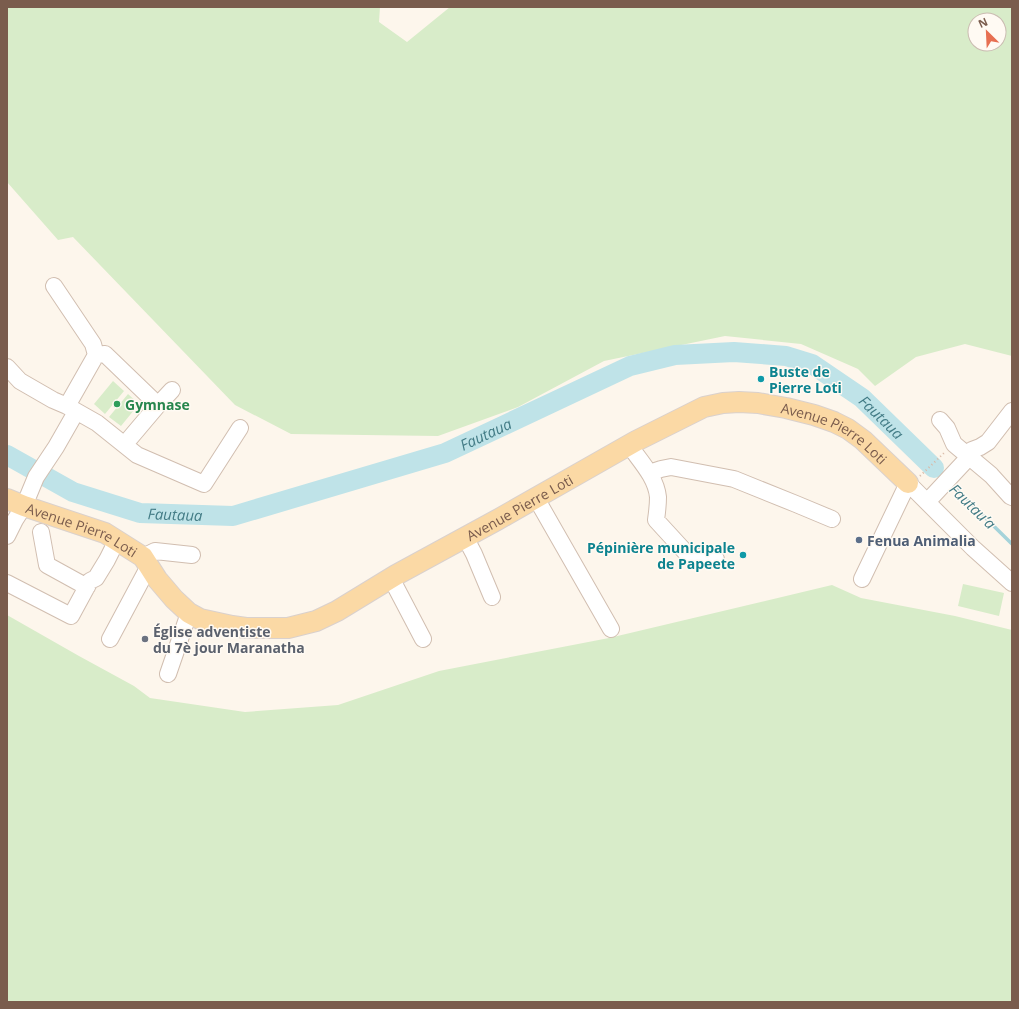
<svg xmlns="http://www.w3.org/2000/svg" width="1019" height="1009" viewBox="0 0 1019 1009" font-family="'Open Sans',sans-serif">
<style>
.green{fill:#d8ecc9;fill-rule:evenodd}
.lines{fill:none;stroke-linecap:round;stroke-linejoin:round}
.stream{stroke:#a5d3da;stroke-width:3.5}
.river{stroke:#bfe3e8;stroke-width:20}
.minor-casing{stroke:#d1beb0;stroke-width:18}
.major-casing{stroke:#dad1cd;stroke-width:22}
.path{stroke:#d9b8a5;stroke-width:2;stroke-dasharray:1 3;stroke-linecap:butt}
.minor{stroke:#fff;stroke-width:16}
.major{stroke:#fbd9a5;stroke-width:20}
.culture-dot{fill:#0f9aa8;stroke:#fffaf3;stroke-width:1.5}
.leisure-dot{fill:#2e9e5b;stroke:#fffaf3;stroke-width:1.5}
.service-dot{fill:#5c6f8a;stroke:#fffaf3;stroke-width:1.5}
.worship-dot{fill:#6b7280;stroke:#fffaf3;stroke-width:1.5}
.labels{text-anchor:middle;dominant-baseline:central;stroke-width:3;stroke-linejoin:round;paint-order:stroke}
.culture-label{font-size:14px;font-weight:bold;fill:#0d838f;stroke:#fffaf3;text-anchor:start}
.leisure-label{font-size:14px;font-weight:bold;fill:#27864d;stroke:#fffaf3;text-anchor:start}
.street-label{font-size:14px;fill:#7a5c4d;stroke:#fffaf3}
.service-label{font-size:14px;font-weight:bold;fill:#4e5e75;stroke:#fffaf3;text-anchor:start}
.worship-label{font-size:14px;font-weight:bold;fill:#5b616d;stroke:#fffaf3;text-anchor:start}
.water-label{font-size:15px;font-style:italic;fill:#437c86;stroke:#fffaf3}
</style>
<rect width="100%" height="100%" fill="#fdf6ec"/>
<!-- green -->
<path class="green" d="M7,7H380L379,22L407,42L450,7H1012V356L965,344L916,357L875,386L858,369L801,344L725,336L604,361L518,407L438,436L291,434L235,405L73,237L58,240L7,182ZM975,20H999V44H975Z
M113,381L124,391L105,414L94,404Z
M128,394L139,404L121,426L109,417Z
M963,584L1004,593L999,616L958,606Z
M832,585L861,598L955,616L1012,630V1002H7V615L79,656L134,686L150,698L245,712L338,705L439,671L609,638Z"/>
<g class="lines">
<!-- stream -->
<path class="stream" d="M934,468L944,477
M950,483L1012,544"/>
<!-- river -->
<path class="river" id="s1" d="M7,455L73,492L140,513L233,516L445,453L630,366L675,355L734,352L786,356L812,364L862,398L934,468"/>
<!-- minor casing -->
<g class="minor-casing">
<path id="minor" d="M54,286L93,344L96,355
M7,367L20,381L53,400L67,406
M158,405L172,390
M940,420L947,428L954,444L991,475L1010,496L1012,497
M125,444L158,405L105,354L96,355L67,406L97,423L137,455L204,484L240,428
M629,445C640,461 656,477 658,497C658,505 657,513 656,520L689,556L716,559
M966,455L972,450L980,447L988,442L1012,411
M649,473L661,469L671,467L734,479L796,504L832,519
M536,498L611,629
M927,502L969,457
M41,532L47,565L87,587
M7,536L15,520L24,506L36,477L56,447L76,412
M465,537L474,554L492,597
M143,557L155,551L192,555
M391,578L423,639
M862,579L908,483L973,548L1012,583
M7,583L71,616L90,581L96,578L107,560L117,540
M110,639L149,566
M168,674L189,613"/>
</g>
<!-- major casing -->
<g class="major-casing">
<g id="major">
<path id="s2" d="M7,499L24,506L105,533L143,557L157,579L174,599L189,613L200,619L232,626L246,628H288L316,621L337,611L396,575L497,520L636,441L704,407L723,403L739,402L758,403L786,408L814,415L834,422L848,429L863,440L908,483"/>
</g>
</g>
<!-- path -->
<path class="path" d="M920,476L944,453"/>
<!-- minor -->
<use href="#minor" class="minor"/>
<!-- major -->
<use href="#major" class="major"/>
</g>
<!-- markers -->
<g class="culture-dot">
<circle cx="761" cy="379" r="4"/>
<circle cx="743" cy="555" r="4"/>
</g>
<circle class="leisure-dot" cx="117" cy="404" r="4"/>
<circle class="service-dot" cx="859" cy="540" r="4"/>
<circle class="worship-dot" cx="145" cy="639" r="4"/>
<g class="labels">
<!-- culture labels -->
<g class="culture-label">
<text x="769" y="371">Buste de<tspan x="769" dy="16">Pierre Loti</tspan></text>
<text x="735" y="547" text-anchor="end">Pépinière municipale<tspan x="735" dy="16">de Papeete</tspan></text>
</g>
<!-- leisure labels -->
<g class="leisure-label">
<text x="125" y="404">Gymnase</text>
</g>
<!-- street labels -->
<g class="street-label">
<text stroke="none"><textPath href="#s2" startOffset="933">Avenue Pierre Loti</textPath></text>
<text stroke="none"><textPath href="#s2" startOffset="585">Avenue Pierre Loti</textPath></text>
<text stroke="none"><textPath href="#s2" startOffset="81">Avenue Pierre Loti</textPath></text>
</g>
<!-- service labels -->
<g class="service-label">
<text x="867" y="540">Fenua Animalia</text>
</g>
<!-- worship labels -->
<g class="worship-label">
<text x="153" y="631">Église adventiste<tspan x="153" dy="16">du 7è jour Maranatha</tspan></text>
</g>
<!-- water labels -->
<g class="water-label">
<text stroke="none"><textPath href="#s1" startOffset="937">Fautaua</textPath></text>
<text stroke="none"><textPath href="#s1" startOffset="505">Fautaua</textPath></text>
<text transform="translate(973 506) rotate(44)">Fautau’a</text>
<text stroke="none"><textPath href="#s1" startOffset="181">Fautaua</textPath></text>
</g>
</g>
<!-- border -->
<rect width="1019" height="1009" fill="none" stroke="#7a5c4d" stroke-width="16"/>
<!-- north arrow -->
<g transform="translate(987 32) rotate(336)"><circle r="19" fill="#fffaf3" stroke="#cabbb1"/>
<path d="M0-3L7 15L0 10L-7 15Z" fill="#e76f51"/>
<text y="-6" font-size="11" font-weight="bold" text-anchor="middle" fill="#7a5c4d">N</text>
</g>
</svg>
